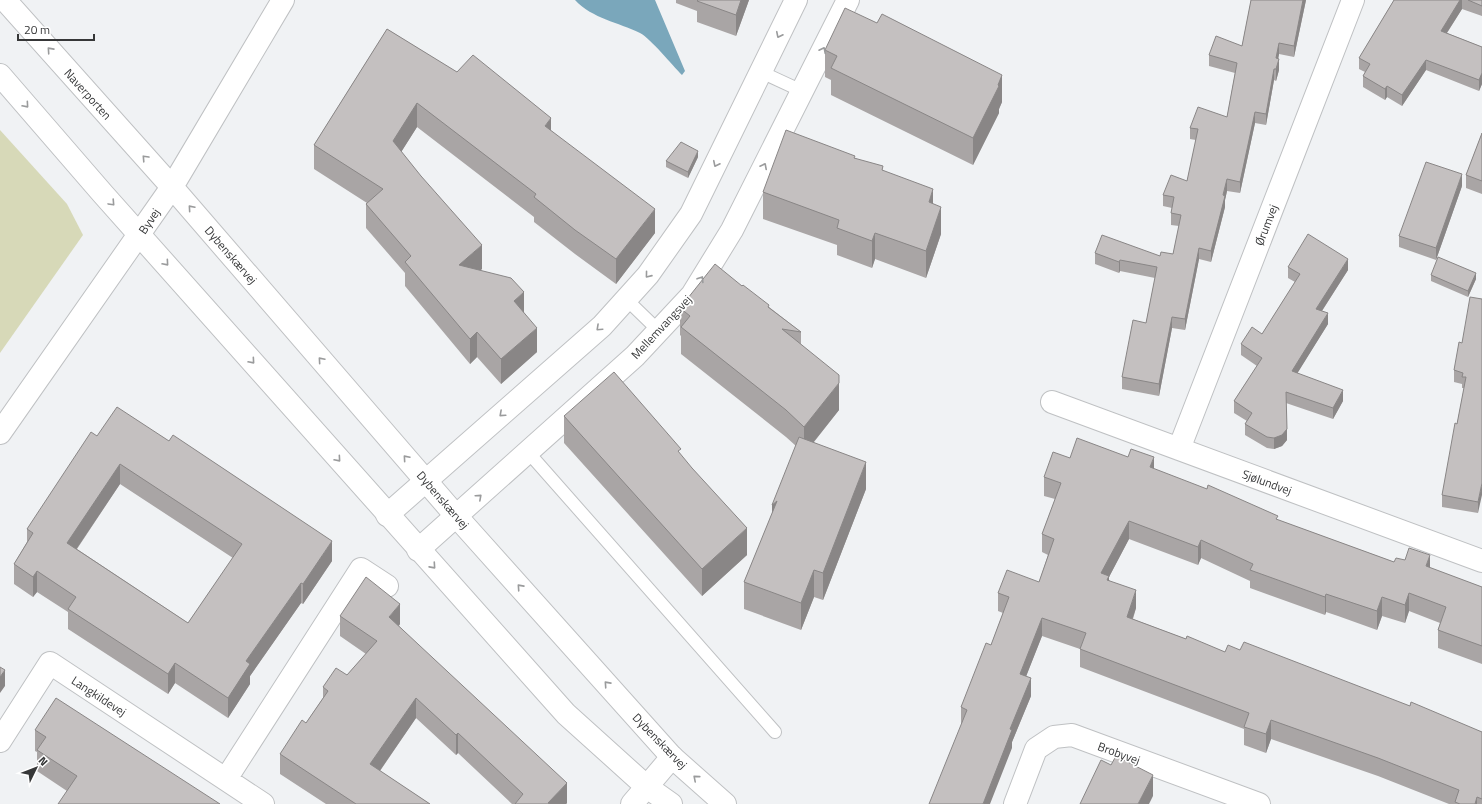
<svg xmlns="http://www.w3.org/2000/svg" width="1482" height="804" viewBox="0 0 1482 804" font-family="'Titillium Web',sans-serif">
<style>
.green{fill:#d7d9b8}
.water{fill:#7aa7bb}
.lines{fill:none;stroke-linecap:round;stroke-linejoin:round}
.service-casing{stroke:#bfc1c3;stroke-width:14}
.minor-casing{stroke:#bfc1c3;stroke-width:24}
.tertiary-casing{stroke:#bfc1c3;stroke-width:24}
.service{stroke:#fff;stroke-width:12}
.minor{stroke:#fff;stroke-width:22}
.tertiary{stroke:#fff;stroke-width:22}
.wall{fill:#a9a5a5;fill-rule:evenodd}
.shaded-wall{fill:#898686}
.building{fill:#c4c0c0;stroke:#898686;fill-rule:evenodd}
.oneway{stroke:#9a9b9c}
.labels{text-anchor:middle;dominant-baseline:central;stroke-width:3.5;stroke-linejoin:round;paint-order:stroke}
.street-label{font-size:12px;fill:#363738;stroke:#fff}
</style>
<rect width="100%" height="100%" fill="#f0f2f4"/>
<!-- green -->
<path class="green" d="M0,130L67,204L83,235L0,353Z"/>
<!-- water -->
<path class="water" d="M575,0H655L685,71L682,75C672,65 651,39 640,33C618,22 593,19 575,0Z"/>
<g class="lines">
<!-- service casing -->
<g class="service-casing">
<path id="service" d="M761,72L802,91
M626,299L658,330
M528,452L775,732"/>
</g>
<!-- minor casing -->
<g class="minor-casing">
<path id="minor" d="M1052,402L1482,561
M1179,449L1353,0
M387,515L602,326L648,275L691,214L796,0
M418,550L635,356L692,295L732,230L848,0
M0,741L50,663L263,804
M226,779L361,569L387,586
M632,804L672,757
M1015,804L1036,749L1054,737L1072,735L1259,804"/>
</g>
<!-- tertiary casing -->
<g class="tertiary-casing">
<path id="tertiary" d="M5,0L172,187L457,517L672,757L725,804
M0,75L103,194L566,714L647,787L671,804
M0,433L172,187L283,0"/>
</g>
<!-- service -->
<use href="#service" class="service"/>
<!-- minor -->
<use href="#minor" class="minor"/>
<!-- tertiary -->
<use href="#tertiary" class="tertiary"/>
</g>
<!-- wall -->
<path class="wall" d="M676,0H749L736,36L697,22V11L676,3Z
M1251,0H1306L1294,57L1279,54L1278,59L1279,70L1276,81L1274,80L1266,125L1255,123L1240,193L1227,191L1225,200V207L1211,262L1199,259L1185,330L1172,328L1159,396L1122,389V377L1146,323L1155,278L1120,271L1119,273L1095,264V253L1160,256L1173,254L1179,226L1171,225V213L1172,208L1163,206V195L1187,181L1196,140L1190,139V128L1227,117L1235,73L1209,66V55L1242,46Z
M1394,0H1482V16L1462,9L1447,33L1482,47V84L1479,91L1426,70L1402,106L1387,97L1385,100L1363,87V76L1365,72L1359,69V58Z
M387,29L551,131L655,233L616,284L575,254L534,222V217L417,127L401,152L482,269L480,270L524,313L537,352L501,384L477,357L470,364L405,286V273L366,228V204L367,203L314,169V145Z
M825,50L1002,102L999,109V113L973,165L831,95V80L825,77Z
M1482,133V194L1466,188V175Z
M698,157L688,178L666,167V161Z
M855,158L883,170L933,204L941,234L926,278L875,259L872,268L837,255V245L763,219V192Z
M1462,186L1436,260L1399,247V236Z
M1288,267L1348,270L1322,311L1328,324L1297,373L1343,401L1333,419L1286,403L1287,440L1282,446L1274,449L1267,448L1245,435V424L1247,421L1234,413V401L1257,366L1241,355V344L1262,334L1295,282L1288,278Z
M1431,275L1476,279L1468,297L1431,281Z
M742,286L801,332V344L839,410L814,442L866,489L823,600L814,597L801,630L744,609V582L772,514L796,446L786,437L681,354V336L680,335V308Z
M1482,299L1478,513L1442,507V495L1457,424L1464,388H1462V384L1454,382V370L1462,343Z
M564,416L747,555L702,596L564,443Z
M97,436L332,561L303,604L301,603L250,676V684L228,718L175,683L168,694L68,629V612L37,592L33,597L14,584V564L27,542V529ZM120,484L233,558L188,623L77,549Z
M1070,458L1154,469L1278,520L1394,562L1430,568L1482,587V664L1438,648V630L1440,623L1409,611L1405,623L1382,616L1377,630L1338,616L1326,612L1325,615L1250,588V581L1201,558L1198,565L1129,539L1109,577V580L1136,608L1133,619L1186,639L1225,652L1240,650L1410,706L1482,732V804H1449L1378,776L1271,739L1266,753L1244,745V729L1080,667V649L1042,636L1026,676L1031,696L1012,742V748L961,723V707L991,645L1003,613L998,611V593L1039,582L1048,555L1042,552V534L1055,499L1044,496V477Z
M340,616L400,624L399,626L567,803L566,804H512L458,753L456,755L416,718L380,771L430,804H326L280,774V754L306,723L323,698V687L347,675L366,654L340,636Z
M35,730L220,804L67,791L37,771V752L35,751Z"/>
<!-- shaded-wall -->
<path class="shaded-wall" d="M741,0H749L736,36V15Z
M1303,0H1306L1294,57V46Z
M1460,0H1462V9L1441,42V31Z
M1279,43V54L1277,66L1279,59V70L1276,81V58Z
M1426,60V70L1402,106V95Z
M1274,69V80L1266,125V114Z
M1482,73V84L1479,91V80Z
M1002,75V102L999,109V113L973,165V138Z
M1387,86V97L1385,100V89Z
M417,103V127L393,165V141Z
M1255,112V123L1240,193V182Z
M551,118V142L545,126Z
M698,151V157L688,178V172Z
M1462,174V186L1436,260V248Z
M1227,179V191L1225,200V207L1211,262V251Z
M933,189V216L929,202Z
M941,207V234L926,278V251Z
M655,209V233L616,284V259Z
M875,233V259L872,268V241Z
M482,245V269L459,289V265Z
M1199,248V259L1185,330V319Z
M1348,259V270L1316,320V309Z
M1120,260V271L1119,273V262Z
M1476,273V279L1468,297V291Z
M524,292V316L514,301Z
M1328,313V324L1292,382V371Z
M1172,317V328L1159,396V384Z
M537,328V352L501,384V359Z
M477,332V357L470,364V339Z
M839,383V410L804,454V427Z
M1343,390V401L1333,419V408Z
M1287,429V440L1282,446L1274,449V438Z
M1154,457V475L1150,467Z
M866,462V489L823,600V573Z
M120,464V484L67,563V543Z
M1482,483V495L1478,513V502Z
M777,501L772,532V505Z
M1129,521V539L1109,577V594L1101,573Z
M747,528V555L702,596V569Z
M1201,540V558L1198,565V547Z
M332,541V561L303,604V584Z
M1430,555V573L1426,566Z
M814,570V597L801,630V603Z
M37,571V592L33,597V577Z
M301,583V603L250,676V684L228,718V698L246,661Z
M1136,590V608L1127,635V617Z
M1409,593V611L1405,623V605Z
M1326,594V612L1325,615V597Z
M1382,597V616L1377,630V611Z
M400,604V624L389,637V617Z
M1042,618V636L1020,692V674Z
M175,663V683L168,694V674Z
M5,670V686L0,693V677Z
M1031,678V696L1012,742V748L990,804H983L1010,729Z
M416,698V718L370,785V764Z
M1271,720V739L1266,753V734Z
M458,733V753L456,755V735Z
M1153,775V796L1149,804H1138Z
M567,783V803L566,804H548V803Z
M1477,797V804H1475Z"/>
<!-- building -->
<path class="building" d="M698,0H741L736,15L697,1Z
M1251,0H1303L1294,46L1279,43L1276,58L1279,59L1276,69H1274L1266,114L1255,112L1240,182L1227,179L1223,195L1225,196L1211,251L1199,248L1185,319L1172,317L1159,384L1122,377L1133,320L1146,323L1157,267L1120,260L1119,262L1095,253L1102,235L1160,256L1161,252L1173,254L1181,215L1171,213L1174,197L1163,195L1171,175L1187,181L1198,129L1190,128L1198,107L1227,117L1237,63L1209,55L1216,36L1242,46Z
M1394,0H1460L1441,31L1482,47V73L1479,80L1426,60L1402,95L1387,86L1385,89L1363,76L1370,64L1359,58Z
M1468,0H1482V6Z
M845,8L877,23L882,14L1002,75L998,85L999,86L973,138L831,68L837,56L825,50Z
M387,29L457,72L473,55L551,118L545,126L655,209L616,259L575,230L534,197L536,194L417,103L393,141L421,176L482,245L459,265L511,278L524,292L514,301L537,328L501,359L477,332L470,339L405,262L411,256L366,204L383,189L314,145Z
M786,130L855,156L854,158L883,166L882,170L933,189L929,202L941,207L926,251L875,233L872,241L837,228L839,220L763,192Z
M1482,133V181L1466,175Z
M681,142L698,151L688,172L666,161Z
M1426,162L1462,174L1436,248L1399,236Z
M1308,234L1348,259L1316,309L1328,313L1292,371L1343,390L1333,408L1286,392L1287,429L1282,435L1274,438L1267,437L1245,424L1252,413L1234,401L1262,358L1241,344L1252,327L1262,334L1300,274L1288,267Z
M1438,257L1476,273L1468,291L1431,275Z
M715,264L742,286L743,285L769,305L768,307L801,332L782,329L839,375V383L804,427L786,410L681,327L690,316L680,308Z
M1470,297L1482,299V483L1478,502L1442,495L1455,423L1457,424L1466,377H1462L1463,373L1454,370L1459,342L1462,343Z
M614,372L681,449L678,451L692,468L747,528L702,569L564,416Z
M117,407L169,441L173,435L332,541L303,584L301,583L246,661L250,664L228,698L175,663L168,674L68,609L76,597L37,571L33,577L14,564L33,533L27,529L91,432L97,436ZM120,464L242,544L188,623L67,543Z
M799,437L866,462L823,573L814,570L801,603L744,582L777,501L772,505Z
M1077,438L1128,457L1131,449L1154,457L1150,467L1207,489L1208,485L1278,516L1276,519L1394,562L1396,558L1405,560L1409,548L1430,555L1426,566L1482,587V646L1438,630L1446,607L1409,593L1405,605L1382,597L1377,611L1326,594L1325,597L1250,570L1253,564L1201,540L1198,547L1129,521L1101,573L1109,576L1107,580L1136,590L1127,617L1186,639L1187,636L1225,652L1228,645L1240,650L1244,642L1410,706L1411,702L1482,732V799L1477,797L1475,804H1460L1455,802L1459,790L1378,758L1271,720L1266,734L1244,727L1249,713L1080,649L1086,633L1042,618L1020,674L1031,678L1010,729L1012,730L983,804H929L967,710L961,707L986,643L991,645L1009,597L998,593L1007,570L1039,582L1054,539L1042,534L1061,483L1044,477L1053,452L1070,458Z
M366,577L400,604L389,617L567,783L548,803L550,804H515L523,794L458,733L456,735L416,698L370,764L430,804H356L280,754L302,720L306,723L328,691L323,687L336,668L347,675L377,641L340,616Z
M0,667L5,670L0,677Z
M56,698L220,804H58L77,776L37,750L46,737L35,730Z
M1116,756L1153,775L1138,804H1080L1101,760L1111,765Z"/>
<!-- one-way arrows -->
<defs><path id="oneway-chevron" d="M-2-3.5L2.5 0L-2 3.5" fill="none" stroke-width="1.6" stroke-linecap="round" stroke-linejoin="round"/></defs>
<g class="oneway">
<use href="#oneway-chevron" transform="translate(779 35) rotate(116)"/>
<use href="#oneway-chevron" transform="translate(50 50) rotate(-132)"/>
<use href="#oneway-chevron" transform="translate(823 50) rotate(-63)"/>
<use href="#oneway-chevron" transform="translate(26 105) rotate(49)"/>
<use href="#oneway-chevron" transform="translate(145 158) rotate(-133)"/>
<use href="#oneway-chevron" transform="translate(716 164) rotate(116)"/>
<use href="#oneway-chevron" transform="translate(764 166) rotate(-63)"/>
<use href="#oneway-chevron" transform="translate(112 203) rotate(47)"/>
<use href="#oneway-chevron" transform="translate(191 208) rotate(-131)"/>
<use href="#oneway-chevron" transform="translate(166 263) rotate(49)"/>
<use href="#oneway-chevron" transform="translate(648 275) rotate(129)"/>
<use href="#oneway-chevron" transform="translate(701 279) rotate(-58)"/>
<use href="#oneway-chevron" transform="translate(599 328) rotate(137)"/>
<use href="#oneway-chevron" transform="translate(321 360) rotate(-131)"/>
<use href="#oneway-chevron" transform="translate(252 361) rotate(49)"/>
<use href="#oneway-chevron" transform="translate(502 414) rotate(138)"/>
<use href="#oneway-chevron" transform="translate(406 458) rotate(-131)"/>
<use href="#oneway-chevron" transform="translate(338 459) rotate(49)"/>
<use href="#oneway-chevron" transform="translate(479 497) rotate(-42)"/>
<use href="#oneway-chevron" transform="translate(433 566) rotate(48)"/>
<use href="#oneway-chevron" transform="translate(520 587) rotate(-132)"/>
<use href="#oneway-chevron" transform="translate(607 684) rotate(-132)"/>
<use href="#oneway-chevron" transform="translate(696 778) rotate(-139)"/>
</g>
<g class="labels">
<!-- street labels -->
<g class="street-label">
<text transform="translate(88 94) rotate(48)">Naverporten</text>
<text transform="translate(149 221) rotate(-56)">Byvej</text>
<text transform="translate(1266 225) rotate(-69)">Ørumvej</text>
<text transform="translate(231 255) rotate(49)">Dybenskærvej</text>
<text transform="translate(661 327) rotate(-47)">Mellemvangsvej</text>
<text transform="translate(1267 482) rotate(20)">Sjølundvej</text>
<text transform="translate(443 500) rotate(49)">Dybenskærvej</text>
<text transform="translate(99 696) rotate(33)">Langkildevej</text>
<text transform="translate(660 741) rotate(46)">Dybenskærvej</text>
<text transform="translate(1119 753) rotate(20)">Brobyvej</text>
</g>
</g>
<!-- north arrow -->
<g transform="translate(36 768) rotate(47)" stroke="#ffffff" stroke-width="3" paint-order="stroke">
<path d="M0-3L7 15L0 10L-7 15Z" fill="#363738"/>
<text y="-6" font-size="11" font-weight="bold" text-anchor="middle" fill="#363738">N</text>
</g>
<!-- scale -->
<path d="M18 34v6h76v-6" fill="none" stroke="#363738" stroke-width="2"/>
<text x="24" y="34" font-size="12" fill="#363738" stroke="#ffffff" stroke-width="3" paint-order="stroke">20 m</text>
</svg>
